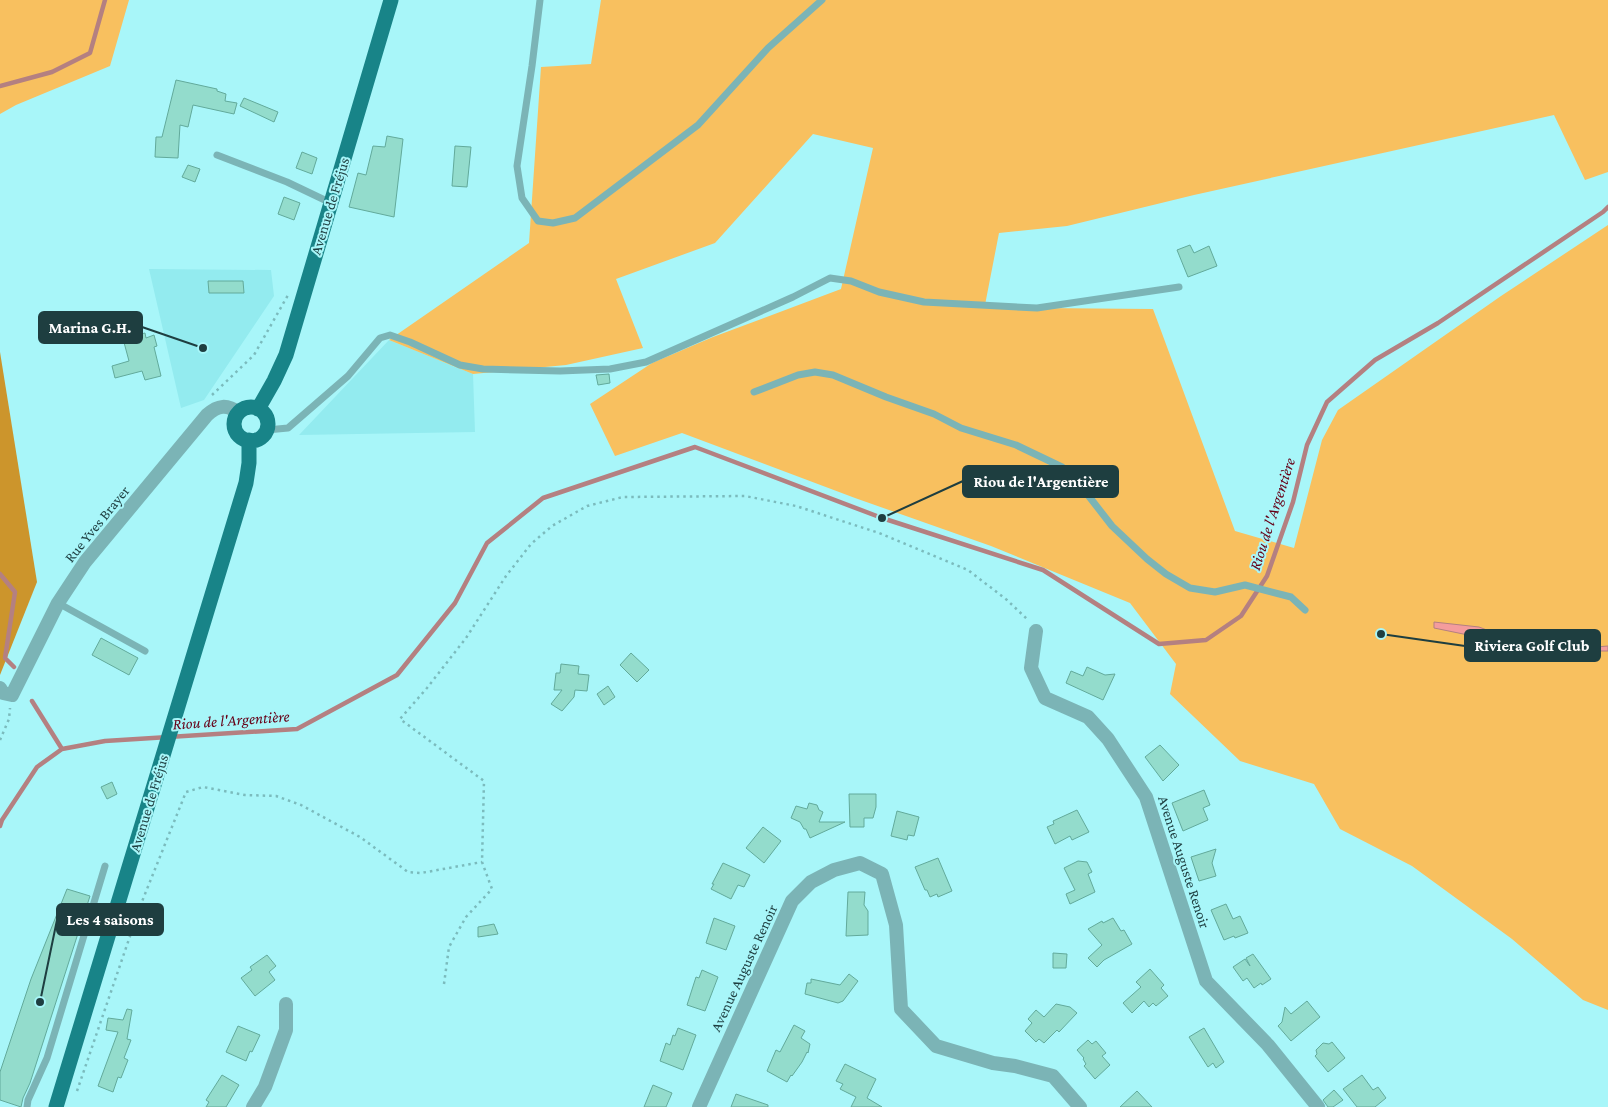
<svg xmlns="http://www.w3.org/2000/svg" width="1608" height="1107" viewBox="0 0 1608 1107" font-family="'Crimson Pro',serif">
<style>
.built{fill:#93ebef}
.green{fill:#f8c05f}
.forest{fill:#cc952c}
.water{fill:#f49c9d;stroke:#b48081}
.lines{fill:none;stroke-linecap:round;stroke-linejoin:round}
.stream{stroke:#b48081;stroke-width:4.5}
.building{fill:#93dccc;stroke:#62aa9b}
.path{stroke:#7bbbbd;stroke-width:2.5;stroke-dasharray:2.5 4;stroke-linecap:butt}
.lane{stroke:#7bb4b6;stroke-width:7}
.street{stroke:#7bb4b6;stroke-width:14}
.primary{stroke:#188488;stroke-width:15}
.labels{text-anchor:middle;dominant-baseline:central;stroke-width:4;stroke-linejoin:round;paint-order:stroke}
.street-label{font-size:15px;fill:#1e3e40;stroke:#a8f6f9}
.water-label{font-size:16px;font-style:italic;fill:#660017;stroke:#a8f6f9}
.leader{fill:none;stroke:#1e3e40;stroke-width:2}
.callout-dot{fill:#1e3e40;stroke:#a8f6f9;stroke-width:2}
.callout{fill:#1e3e40;stroke:#1e3e40;stroke-width:2}
.callout-label{font-size:16px;text-anchor:middle;font-weight:bold;fill:#fff}
</style>
<rect width="100%" height="100%" fill="#a8f6f9"/>
<!-- built -->
<path class="built" d="M149,269L271,270L274,296L204,400L181,408Z
M389,340L473,374L475,432L299,435Z"/>
<!-- green -->
<path class="green" d="M0,0H129L110,66L16,105L0,114Z
M601,0H1608V172L1585,180L1554,115L1194,195L1067,226L999,233L985,305L1037,308L1153,309L1235,531L1294,548L1322,440L1338,410L1501,296L1608,225V1010L1583,1000L1512,939L1412,866L1340,829L1314,784L1240,761L1170,694L1176,664L1130,603L991,546L855,498L682,433L615,456L590,404L652,363L713,337L841,289L873,148L813,134L715,243L616,279L643,348L566,365L473,374L389,340L529,243L541,67L591,64Z"/>
<!-- forest -->
<path class="forest" d="M0,352L37,582L0,675Z"/>
<!-- water -->
<path class="water" d="M1434,622L1479,627L1513,640H1548L1573,642L1596,647L1608,646V651H1595L1570,648L1512,647L1473,636L1434,628Z"/>
<g class="lines">
<!-- stream -->
<path class="stream" d="M0,86L52,72L90,53L105,0
M0,574L15,592L5,658L14,667
M32,701L62,749
M0,826L2,820L37,767L62,749L105,741L297,729L397,675L455,603L487,543L543,498L695,447L882,518L1043,570L1159,644L1206,640L1241,616L1267,576L1293,502L1307,445L1327,402L1375,360L1438,323L1603,212L1608,207"/>
</g>
<!-- building -->
<path class="building" d="M176,80L217,89V91L226,94L225,101L237,103L234,114L193,105L188,127L180,125L178,158L155,157L156,137H162Z
M244,98L278,112L274,122L240,106Z
M387,136L403,139L394,217L349,207L358,173L366,175L373,146L385,147Z
M455,146L471,147L467,187L452,186Z
M302,152L317,158L312,174L296,168Z
M188,165L200,169L195,182L182,177Z
M284,197L300,203L294,220L278,214Z
M1190,245L1194,253L1209,246L1217,266L1188,277L1177,250Z
M208,281H243L244,293H209Z
M136,331L137,335L145,333L146,338L154,335L157,346L154,347L161,376L145,380L142,371L115,378L112,366L129,361L122,335Z
M609,374L610,383L598,385L596,375Z
M101,638L138,658L129,675L92,655Z
M631,653L649,670L637,682L620,665Z
M561,664L579,666L578,674L589,675L587,691L575,690L574,697L562,711L551,704L562,690H554L556,673H560Z
M1087,667L1105,675L1115,674L1103,700L1066,683L1071,671L1083,676Z
M608,686L615,697L604,705L597,694Z
M1160,745L1179,765L1163,781L1145,757Z
M112,782L117,794L107,799L101,787Z
M1204,790L1210,805L1203,808L1208,820L1183,831L1172,803Z
M849,794H876V807L873,818H864V827H850Z
M809,803L817,805L819,810L823,812L819,822H845L810,838L806,829H804L800,822L791,818L796,806L807,809Z
M1077,810L1089,832L1072,840L1070,836L1055,844L1047,827L1054,824L1053,821Z
M897,811L919,817L914,836L908,835L907,840L891,836Z
M763,827L781,841L764,863L746,848Z
M1216,849L1212,863L1216,876L1199,881L1191,857Z
M938,858L952,891L938,897L937,894L930,897L927,890H925L915,867Z
M1078,861L1087,862L1092,872L1088,874L1095,892L1070,904L1066,894L1075,890L1064,868Z
M723,863L750,875L744,887L738,885L731,899L711,889L714,884H712Z
M67,889L90,896L30,1083L23,1098L21,1107L0,1100V1072L31,979Z
M848,892H865L864,905L868,911V935L846,936Z
M1226,904L1233,919L1240,916L1248,933L1235,938L1234,936L1224,940L1211,910Z
M714,918L735,926L726,950L706,943Z
M1113,918L1121,931L1124,930L1132,944L1104,960L1097,967L1088,958L1102,945L1088,929L1102,921L1103,923Z
M494,924L498,934L478,937V927Z
M1053,953L1067,954L1066,968H1053Z
M1253,954L1271,979L1262,985L1261,983L1254,988L1247,978L1243,981L1233,967L1245,959L1250,966L1246,958Z
M267,955L276,966L269,972L275,980L255,996L241,978L252,970L250,967Z
M1150,969L1164,985L1161,988L1168,996L1156,1006L1153,1003L1149,1007L1144,1001L1132,1013L1123,1003L1141,987L1136,982Z
M702,970L718,977L705,1011L687,1005L696,977L699,978Z
M849,974L858,981L843,1001L838,1003L805,994L807,983H811V979L840,985Z
M1307,1001L1320,1017L1291,1041L1278,1026L1282,1022L1285,1007L1291,1014Z
M1056,1004L1070,1007L1077,1013L1059,1032L1057,1030L1044,1043L1039,1039L1036,1042L1025,1031L1032,1023L1028,1019L1036,1010L1044,1017Z
M127,1009L132,1010L127,1039L131,1040L124,1058L128,1060L121,1078L118,1077L113,1092L98,1086L118,1032L106,1030L108,1018L123,1020Z
M794,1025L805,1031L801,1038L810,1044L808,1053L807,1052L802,1062L792,1076L791,1075L787,1082L767,1071L776,1050L780,1052Z
M238,1026L260,1035L252,1052L250,1051L246,1061L226,1052Z
M678,1028L696,1035L683,1070L660,1061L666,1043L670,1045L673,1035L675,1036Z
M1204,1028L1224,1062L1216,1068L1213,1063L1208,1067L1189,1037Z
M1088,1040L1092,1044L1096,1041L1106,1053L1102,1056L1110,1065L1095,1079L1084,1066L1086,1064L1083,1059L1084,1058L1077,1050Z
M1332,1042L1345,1058L1328,1072L1315,1056L1317,1054L1316,1050L1323,1043L1329,1044Z
M845,1064L876,1079L867,1098L882,1107H851L856,1097L840,1089L843,1084L836,1081Z
M222,1075L239,1085L226,1107H206L209,1102L206,1100Z
M1362,1075L1373,1090L1378,1087L1386,1098L1375,1107H1357L1343,1089Z
M653,1085L672,1093L666,1107H644Z
M1334,1090L1343,1100L1333,1107H1328L1323,1100Z
M1137,1091L1152,1107H1120Z
M736,1094L768,1105V1107H731Z"/>
<g class="lines">
<!-- path -->
<path class="path" d="M212,395L254,355L288,295
M0,740L9,719L10,708
M444,984L449,947L466,917L492,889L482,862L484,781L400,719L427,688L466,638L506,576L531,544L552,526L587,506L623,497L745,496L796,506L879,533L968,570L1007,600L1028,620
M77,1091L141,904L186,792L203,787L245,795L276,796L301,805L360,837L408,872L421,873L482,862"/>
<!-- lane -->
<path class="lane" d="M540,0L532,66L517,166L522,198L538,221L553,223L575,218L698,125L768,48L822,0
M217,155L287,182L331,203
M754,392L798,375L815,372L833,375L886,397L934,414L961,428L1016,445L1062,467L1084,490L1112,526L1147,559L1166,574L1190,588L1215,592L1245,585L1291,597L1305,610
M267,430L288,428L348,376L380,338L390,335L410,342L460,365L483,369L560,371L610,369L646,362L793,297L830,278L851,281L879,292L924,302L1037,308L1179,287
M58,603L145,651
M27,1107L28,1100L47,1058L105,866"/>
<!-- street -->
<path class="street" d="M1036,631L1031,668L1045,698L1088,717L1108,739L1146,797L1206,981L1268,1045L1318,1107
M0,688L3,693L12,695L58,603L85,562L207,415C218,405 227,404 239,413
M253,1107L265,1087L286,1030V1004
M699,1107L792,901L811,882L834,870L860,863L882,874L896,925L901,1009L936,1046L993,1063L1015,1066L1053,1076L1080,1107"/>
<!-- primary -->
<path class="primary" d="M234 424a17 17 0 1 1 34 0a17 17 0 1 1-34 0Z
M258,409L274,381L286,355L391,0
M56,1107L246,483L249,463V440"/>
</g>
<g class="labels">
<!-- street labels -->
<g class="street-label">
<text transform="translate(330 206) rotate(-73)">Avenue de Fréjus</text>
<text transform="translate(97 524) rotate(-51)">Rue Yves Brayer</text>
<text transform="translate(149 803) rotate(-73)">Avenue de Fréjus</text>
<text transform="translate(1184 862) rotate(72)">Avenue Auguste Renoir</text>
<text transform="translate(744 968) rotate(-65)">Avenue Auguste Renoir</text>
</g>
<!-- water labels -->
<g class="water-label">
<text transform="translate(1272 514) rotate(-72)">Riou de l'Argentière</text>
<text transform="translate(231 720) rotate(-4)">Riou de l'Argentière</text>
</g>
</g>
<!-- callouts -->
<path class="leader" d="M203 348L142 327M882 518L963 481M1381 634L1465 646M40 1002L57 920"/>
<g class="callout-dot">
<circle cx="203" cy="348" r="5"/>
<circle cx="882" cy="518" r="5"/>
<circle cx="1381" cy="634" r="5"/>
<circle cx="40" cy="1002" r="5"/>
</g>
<g class="callout">
<rect x="39" y="312" width="103" height="31" rx="5"/>
<rect x="963" y="466" width="155" height="31" rx="5"/>
<rect x="1465" y="630" width="135" height="31" rx="5"/>
<rect x="57" y="904" width="106" height="31" rx="5"/>
</g>
<g class="callout-label">
<text x="90" y="333">Marina G.H.</text>
<text x="1041" y="487">Riou de l'Argentière</text>
<text x="1532" y="651">Riviera Golf Club</text>
<text x="110" y="925">Les 4 saisons</text>
</g>
</svg>
